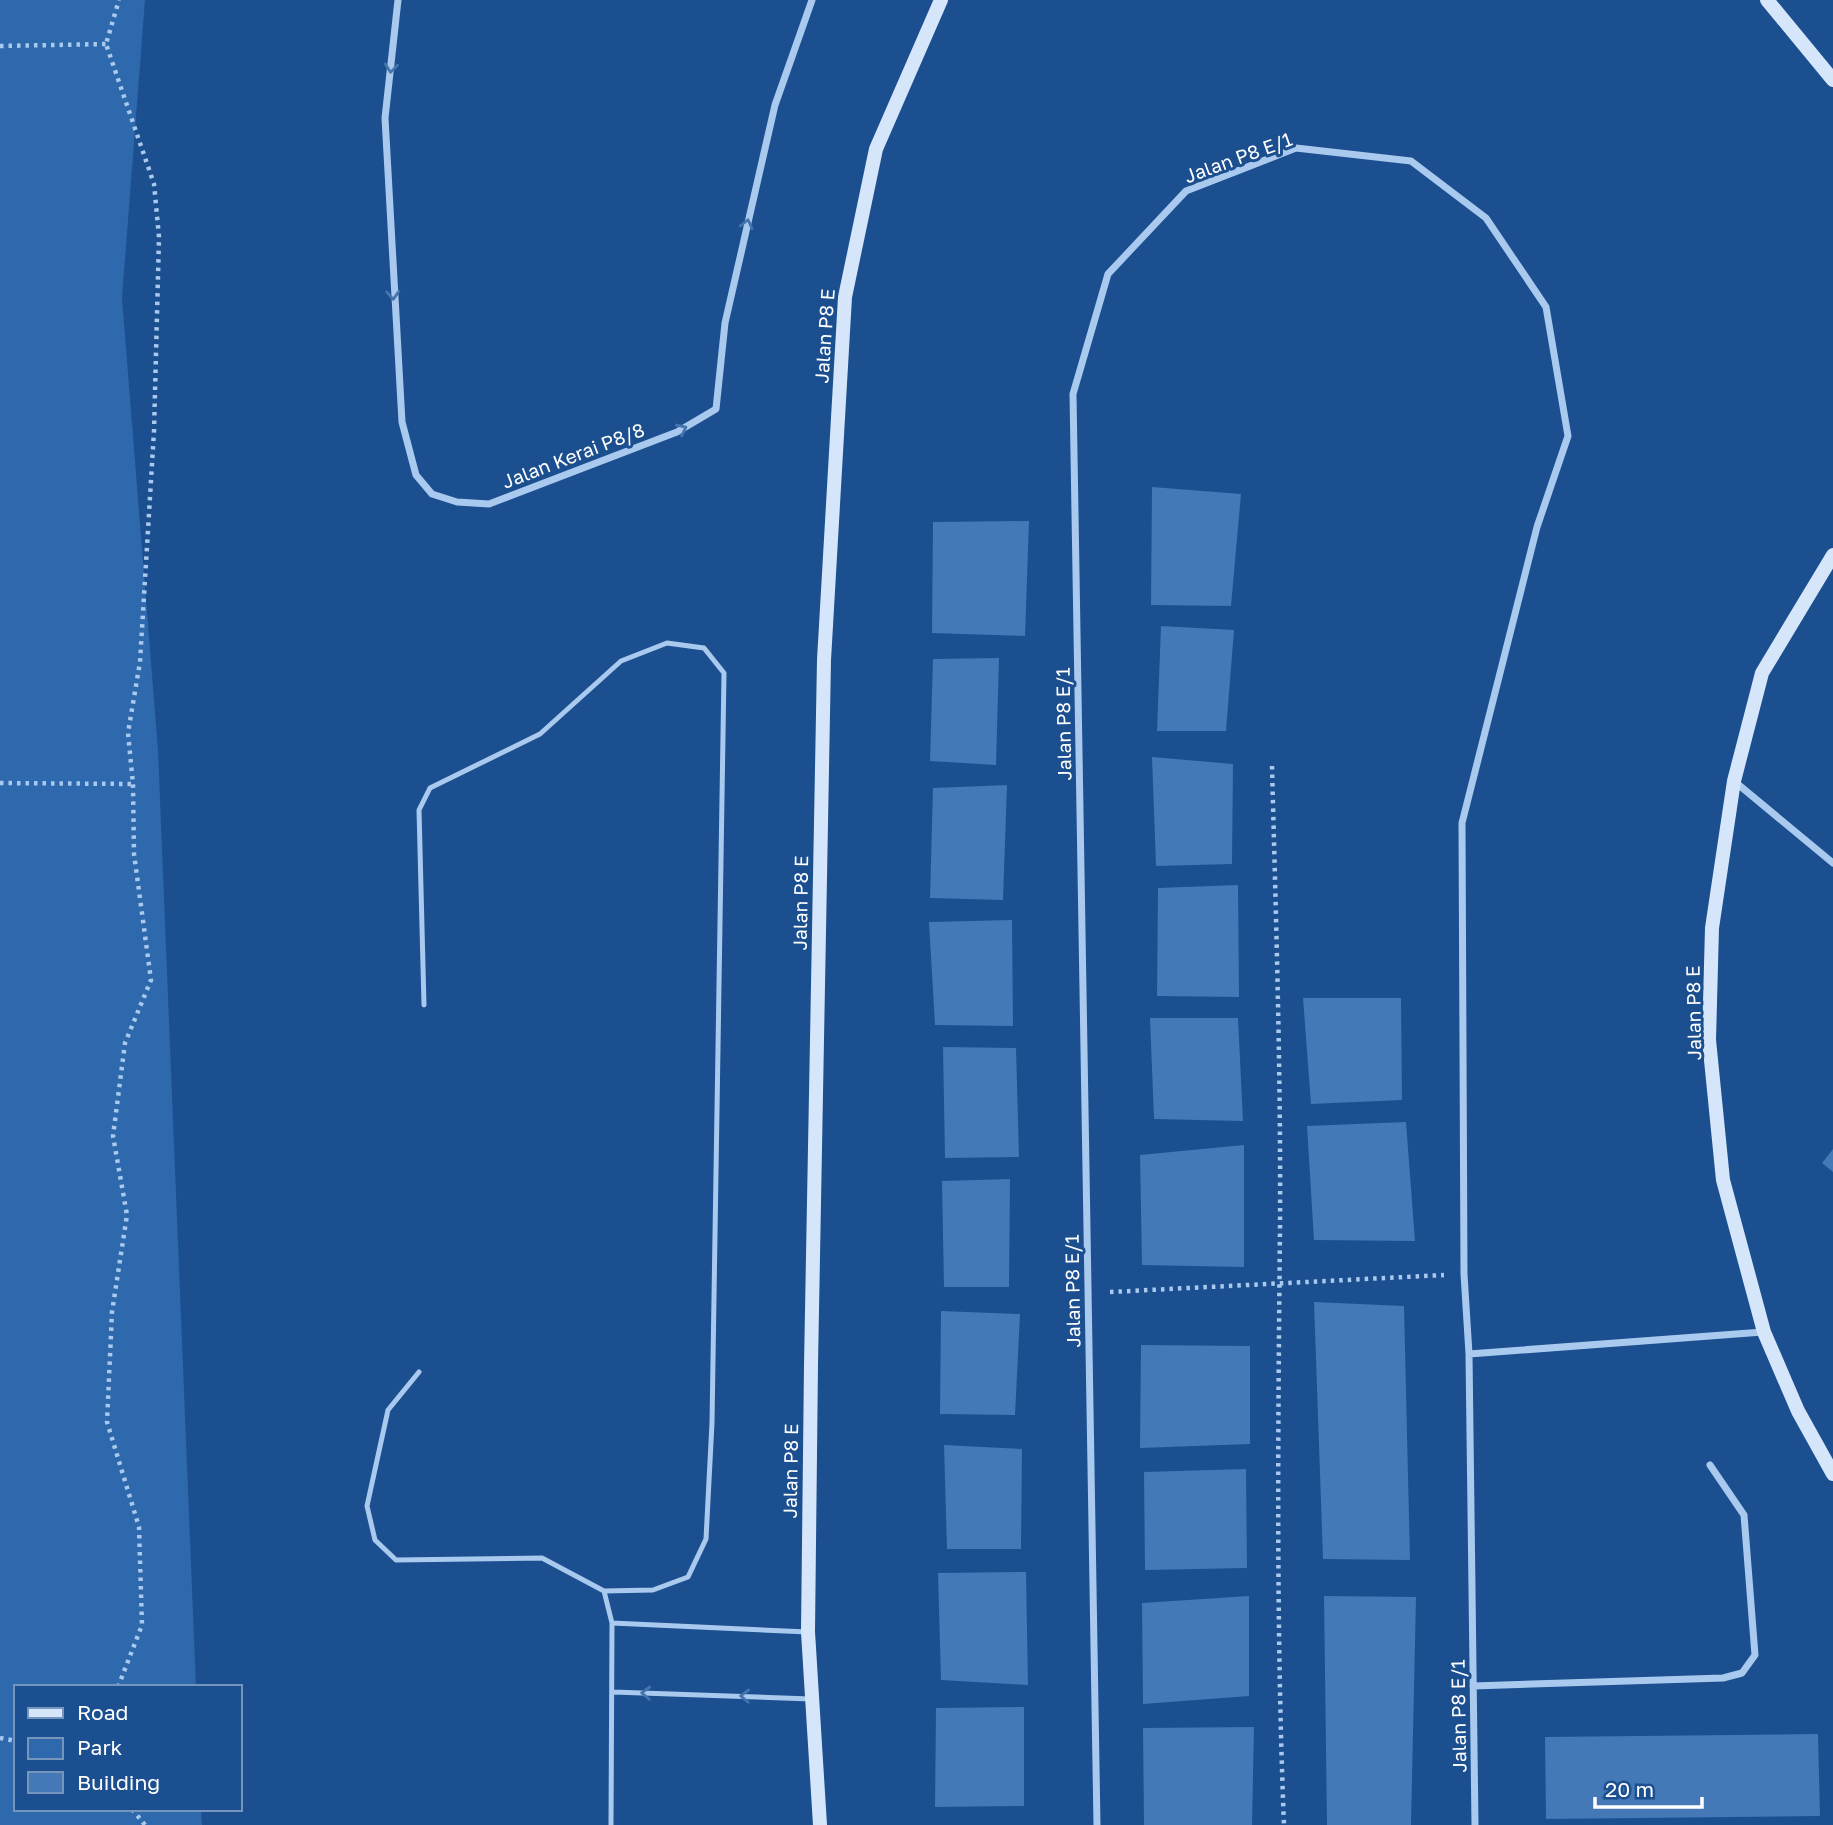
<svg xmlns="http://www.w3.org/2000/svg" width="1833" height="1825" viewBox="0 0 1833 1825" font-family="'Golos Text',sans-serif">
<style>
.green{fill:#2e69ad}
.building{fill:#4478b7}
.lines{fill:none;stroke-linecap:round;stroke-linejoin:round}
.path{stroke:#a9c9ee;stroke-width:4.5;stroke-dasharray:3.5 5;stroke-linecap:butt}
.lane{stroke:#a9c9ee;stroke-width:5}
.street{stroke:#a9c9ee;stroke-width:7}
.secondary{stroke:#d6e6fa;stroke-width:14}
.oneway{stroke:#4674ac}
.labels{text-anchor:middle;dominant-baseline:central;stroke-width:6;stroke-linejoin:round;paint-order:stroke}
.street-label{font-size:19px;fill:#fff;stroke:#1b4f8f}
</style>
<rect width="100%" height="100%" fill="#1b4f8f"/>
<!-- green -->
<path class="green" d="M0,0H145L122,298L158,750L196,1687H16V1809H201L202,1825H0Z"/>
<!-- building -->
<path class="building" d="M1152,487L1241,494L1231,606L1151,605Z
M1029,521L1025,636L932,633L933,522Z
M1161,626L1234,630L1226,731H1157Z
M999,658L996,765L930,761L933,659Z
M1152,757L1233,764L1232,864L1156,866Z
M1007,785L1003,900L930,898L933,788Z
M1238,885L1239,997L1157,996L1158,888Z
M1012,920L1013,1026L935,1025L929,922Z
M1303,998H1401L1402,1100L1311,1104Z
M1150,1018H1238L1243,1121L1154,1119Z
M943,1047L1016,1048L1019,1157L945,1158Z
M1406,1122L1415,1241L1314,1240L1307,1126Z
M1244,1145V1267L1142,1265L1140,1155Z
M1833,1149V1172L1822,1163Z
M1010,1179L1009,1287H944L942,1181Z
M1314,1302L1404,1306L1410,1560L1323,1559Z
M941,1311L1020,1314L1015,1415L940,1414Z
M1141,1345L1250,1346V1444L1140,1448Z
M944,1445L1022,1449L1021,1549H947Z
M1246,1469L1247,1568L1145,1570L1144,1472Z
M1026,1572L1028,1685L941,1680L938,1573Z
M1249,1596V1696L1143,1704L1142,1603Z
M1324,1596L1416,1597L1411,1825H1327Z
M1024,1707V1806L935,1807L936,1708Z
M1254,1727L1252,1825H1144L1143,1728Z
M1818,1734L1820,1816L1546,1819L1545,1737Z"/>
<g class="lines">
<!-- path -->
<path class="path" d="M0,46L106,44
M1272,766C1276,920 1281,1075 1280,1229C1278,1427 1276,1627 1284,1825
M0,783L133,784
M1110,1292L1444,1275
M118,1687L142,1625L139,1527L107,1422L112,1312L127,1215L113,1136L125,1043L151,980L134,854L133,784L128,733L140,662L154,431L159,237L154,184L106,44L119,0
M0,1738L16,1741
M132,1809L145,1825"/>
<!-- lane -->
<path class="lane" d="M424,1005L419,810L430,788L540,734L621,661L667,643L704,648L724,673L712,1423L706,1539L688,1577L653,1590L604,1591
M419,1372L388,1410L367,1506L375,1540L396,1560L542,1558L604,1591L612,1623L611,1825
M612,1623L808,1632
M613,1692L811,1699"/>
<!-- street -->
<path class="street" d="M398,0L385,118L402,422L416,475L432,494L457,502L489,504L677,432L716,409L725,323L775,105L812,0
M1734,781L1833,863
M1469,1354L1763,1332
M1473,1686L1723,1678L1742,1673L1755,1655L1744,1515L1710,1465
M1097,1825L1073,394L1108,274L1186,191L1296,148L1411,161L1486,218L1546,307L1568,436L1537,527L1462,823L1464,1274L1469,1354L1475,1825"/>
<!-- secondary -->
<path class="secondary" d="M1767,0L1833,80
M1833,555L1762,673L1734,781L1712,928L1709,1040L1723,1180L1764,1332L1798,1411L1833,1474
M820,1825L808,1632L811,1365L824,660L845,297L876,149L941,0"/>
</g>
<!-- one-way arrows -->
<defs><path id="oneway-chevron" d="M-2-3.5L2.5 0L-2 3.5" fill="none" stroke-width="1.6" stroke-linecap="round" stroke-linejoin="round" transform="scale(1.75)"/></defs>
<g class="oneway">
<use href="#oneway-chevron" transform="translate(391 68) rotate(96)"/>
<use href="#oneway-chevron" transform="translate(747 224) rotate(-77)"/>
<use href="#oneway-chevron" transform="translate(393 295) rotate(87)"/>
<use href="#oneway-chevron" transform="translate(682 429) rotate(-26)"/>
<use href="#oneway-chevron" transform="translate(646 1693) rotate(-178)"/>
<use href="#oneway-chevron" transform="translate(745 1696) rotate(-178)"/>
</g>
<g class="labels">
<!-- street labels -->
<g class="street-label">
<text transform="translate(1238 157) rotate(-20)">Jalan P8 E/1</text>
<text transform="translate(824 336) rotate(-86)">Jalan P8 E</text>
<text transform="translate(573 455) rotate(-21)">Jalan Kerai P8/8</text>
<text transform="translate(1063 724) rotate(-91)">Jalan P8 E/1</text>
<text transform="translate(800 903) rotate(-89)">Jalan P8 E</text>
<text transform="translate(1693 1013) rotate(-91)">Jalan P8 E</text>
<text transform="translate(1072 1291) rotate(-91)">Jalan P8 E/1</text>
<text transform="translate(790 1471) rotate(-89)">Jalan P8 E</text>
<text transform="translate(1458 1716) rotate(-91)">Jalan P8 E/1</text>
</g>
</g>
<!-- legend -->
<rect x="14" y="1685" width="228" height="126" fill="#1b4f8f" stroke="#7695bc" stroke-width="2"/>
<rect x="28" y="1708" width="35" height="10" fill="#d6e6fa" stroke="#7695bc" stroke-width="2"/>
<text x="77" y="1720" font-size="21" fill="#ffffff">Road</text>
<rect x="28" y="1738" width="35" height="21" fill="#2e69ad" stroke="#7695bc" stroke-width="2"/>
<text x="77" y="1755" font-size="21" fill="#ffffff">Park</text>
<rect x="28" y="1772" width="35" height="21" fill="#4478b7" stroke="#7695bc" stroke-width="2"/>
<text x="77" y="1790" font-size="21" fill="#ffffff">Building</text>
<!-- scale -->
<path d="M1595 1797v10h107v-10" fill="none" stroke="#ffffff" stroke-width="3.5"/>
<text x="1605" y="1797" font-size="21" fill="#ffffff" stroke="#1b4f8f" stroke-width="5" paint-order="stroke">20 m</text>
</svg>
